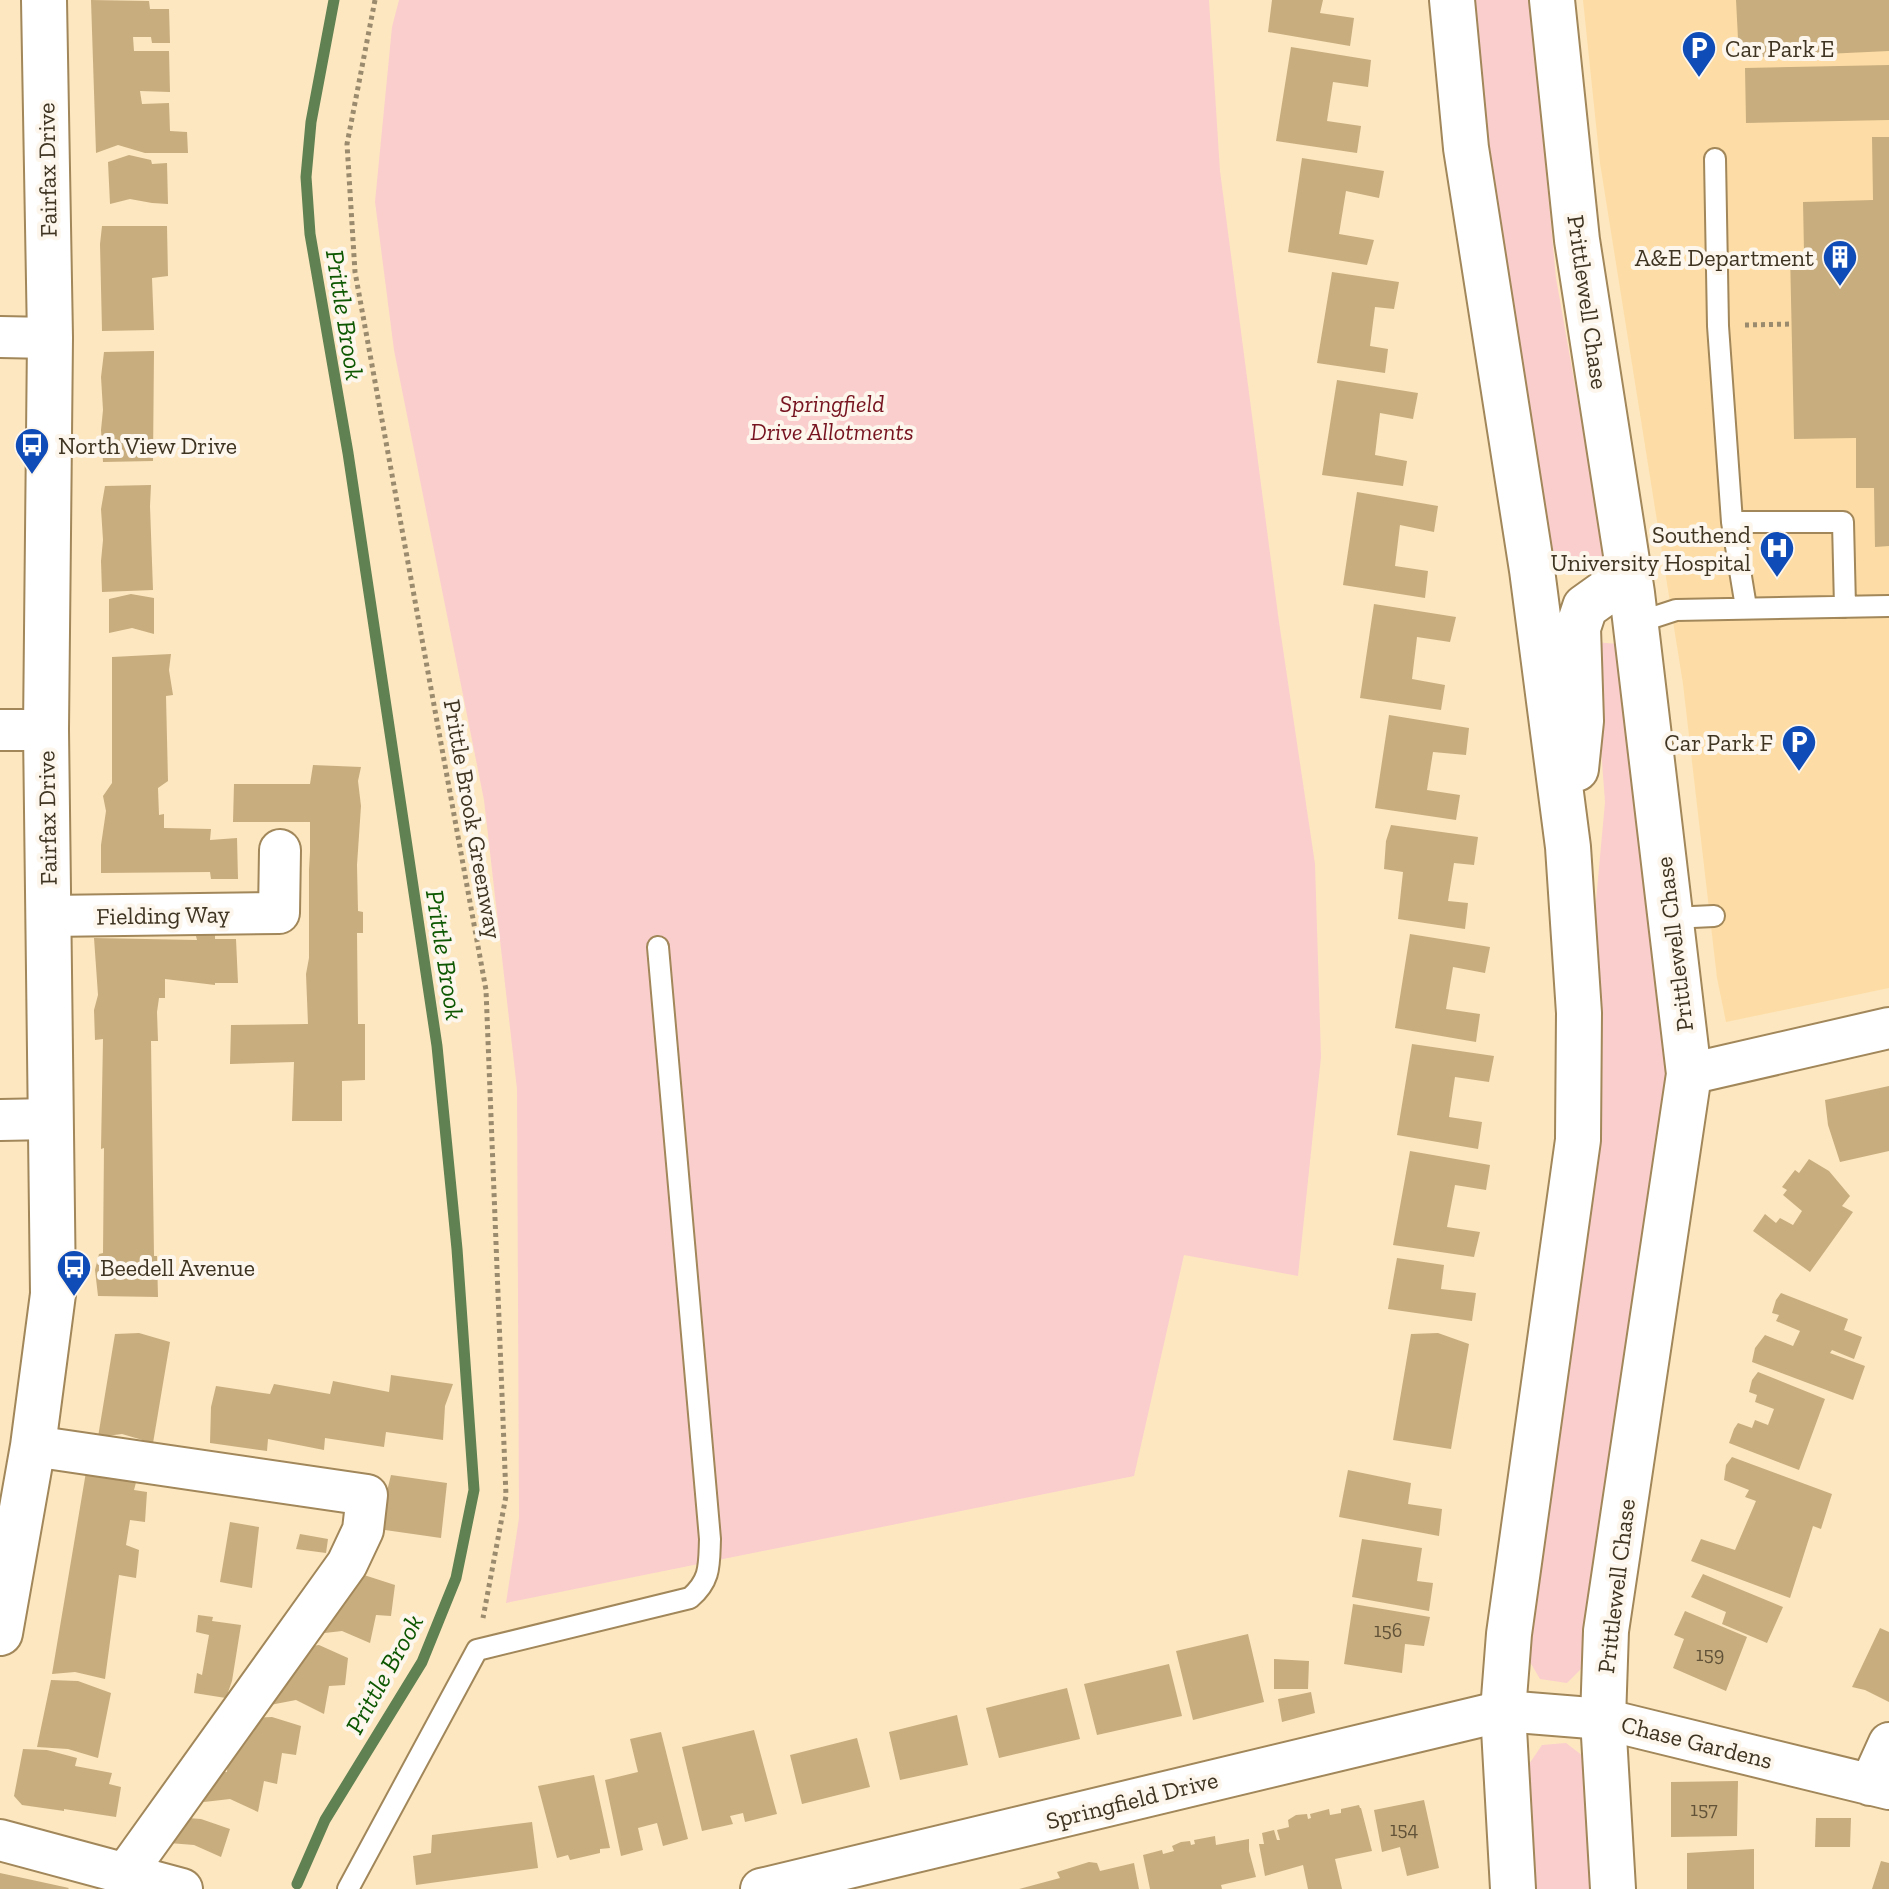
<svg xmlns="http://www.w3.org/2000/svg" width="1889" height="1889" viewBox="0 0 1889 1889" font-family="'Zilla Slab',serif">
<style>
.built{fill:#fddda5}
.green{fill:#facecd}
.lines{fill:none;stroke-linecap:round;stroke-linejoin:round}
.stream{stroke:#608151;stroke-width:11}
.building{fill:#c8ad7e}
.lane-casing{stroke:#a1875a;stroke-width:24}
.street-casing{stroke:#a1875a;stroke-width:44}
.secondary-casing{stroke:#a1875a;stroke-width:48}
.path{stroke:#9b8b6e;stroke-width:5;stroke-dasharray:4 4;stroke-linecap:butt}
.lane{stroke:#fff;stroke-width:20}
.street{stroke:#fff;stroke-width:40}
.secondary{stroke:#fff;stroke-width:44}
.labels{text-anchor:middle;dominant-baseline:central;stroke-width:8;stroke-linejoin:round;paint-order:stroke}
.number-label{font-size:20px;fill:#615238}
.poi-label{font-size:24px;fill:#3f3421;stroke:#fcf6ed;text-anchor:start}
.street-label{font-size:24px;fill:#3f3421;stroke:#fcf6ed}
.park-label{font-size:24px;font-style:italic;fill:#76131f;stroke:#fcf6ed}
.water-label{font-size:26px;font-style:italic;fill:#0c5700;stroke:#fcf6ed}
</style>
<rect width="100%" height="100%" fill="#fde7c0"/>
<!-- built -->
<path class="built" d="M1583,0H1889V988L1726,1022L1717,978L1683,684L1600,163Z"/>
<!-- green -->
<path class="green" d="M399,0H1209L1220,171L1279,622L1315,864L1321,1057L1298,1276L1184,1255L1134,1476L506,1603L519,1518L517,1089L484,800L394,350L375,202L392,27Z
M1472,0H1530L1556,278L1606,561L1561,571L1542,529L1501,255Z
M1593,642L1618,644L1670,1045L1663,1128L1587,1663L1567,1683L1540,1679L1527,1657L1605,802Z
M1566,1743L1587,1759L1596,1889H1533L1525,1770L1542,1745Z"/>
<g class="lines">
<!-- stream -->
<path class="stream" d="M297,1884L325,1820L422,1662L456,1578L474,1490L457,1249L437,1046L348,453L310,234L306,177L311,122L334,0"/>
</g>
<!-- building -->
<path class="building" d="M91,0L149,1L150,9H169L170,43H152L151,37H133L134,51H169L170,92L140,91L142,104L169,103L170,131L187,132L188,153H145L118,145L96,153Z
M1272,0H1323L1320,13L1354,18L1350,46L1268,32Z
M1736,0H1889V51L1739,58Z
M1291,47L1371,60L1368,87L1333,82L1327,121L1361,126L1357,153L1276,141Z
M1889,65V120L1746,123L1745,68Z
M1872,137H1889V546L1875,547L1874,488H1856V438L1794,439L1790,252H1804L1803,202L1873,200Z
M129,155L151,160L152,164L167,163L168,204L152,203L130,199L110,204L108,162Z
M1302,158L1384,171L1379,198L1346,191L1339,234L1374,240L1367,265L1288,252Z
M102,226H167L168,276L152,278L154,330L102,331L100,244Z
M1332,272L1399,282L1394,309L1375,307L1370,346L1388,349L1385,373L1317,363Z
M154,351L153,461L103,462L101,430L103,410L101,377L104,352Z
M1337,380L1418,393L1413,419L1380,413L1375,455L1407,461L1403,486L1322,475Z
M151,485L150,506L153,590L102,592L101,561L103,540L101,509L105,486Z
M1357,492L1438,506L1434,532L1400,525L1395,566L1428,571L1425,598L1343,585Z
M131,594L154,598V634L132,628L109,633V599Z
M1374,604L1456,617L1450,642L1417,637L1412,679L1445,685L1441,710L1360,698Z
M171,654L169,670L173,695L166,696L168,781L158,788L159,815L164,814V828L211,829L210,840L237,838L238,879H211L210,872L101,873V845L106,811L103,796L112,783V657Z
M1389,715L1469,728L1466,755L1433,752L1427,790L1460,795L1456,820L1375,808Z
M313,765L361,767L358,781L361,806L357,865L358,911L363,912V933H357L358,1024H365V1080L342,1081V1121H292L294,1062L230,1064L231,1025L308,1024L306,974L309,958V870L310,852V822H233L234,784H310Z
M1391,825L1478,837L1474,865L1454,863L1448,901L1468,903L1465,929L1398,919L1403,872L1384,869L1386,841Z
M206,934L215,935V939H236L238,983H215V985L165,979V998H159L157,1012L158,1041H151L154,1256H157L158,1297L98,1296L95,1270L99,1254L103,1253L104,1148L101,1149L103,1039L95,1040L94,1010L98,995L94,938L197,940L196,936Z
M1410,934L1490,947L1485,973L1453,967L1446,1009L1480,1014L1476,1042L1395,1028Z
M1412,1044L1494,1056L1489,1082L1455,1077L1449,1117L1482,1122L1478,1149L1397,1135Z
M1889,1086V1151L1840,1162L1828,1125L1825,1100Z
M1410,1151L1490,1165L1486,1190L1455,1185L1447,1227L1480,1232L1474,1257L1393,1245Z
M1809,1159L1829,1171L1850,1196L1842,1206L1853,1212L1810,1272L1753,1231L1765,1214L1776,1223L1780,1218L1793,1225L1802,1211L1783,1195L1787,1190L1782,1187L1795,1170L1799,1173Z
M1397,1258L1444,1265L1441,1289L1476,1293L1472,1321L1388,1309Z
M1781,1293L1848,1319L1844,1330L1862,1337L1854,1359L1832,1350L1830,1353L1865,1366L1853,1400L1752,1362L1755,1348L1765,1335L1793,1346L1800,1331L1776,1321L1779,1315L1772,1313L1776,1300Z
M139,1333L170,1342L153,1443L122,1434L98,1437L115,1334Z
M1438,1333L1469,1344L1451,1449L1393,1440L1411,1334Z
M1758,1372L1825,1399L1799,1470L1729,1443L1734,1429L1738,1423L1752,1428L1755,1420L1768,1425L1774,1409L1755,1402L1757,1395L1749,1392L1752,1380Z
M391,1375L453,1384L445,1406L443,1440L386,1432L384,1447L325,1438L324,1450L268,1439L267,1451L210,1443L211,1407L216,1386L270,1394L274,1384L330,1394L333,1381L389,1392Z
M1732,1457L1832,1494L1821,1529L1813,1526L1790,1598L1691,1561L1701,1539L1735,1550L1756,1501L1745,1497L1749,1490L1724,1480L1726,1465Z
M87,1466L138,1475L134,1490L147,1492L145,1522L130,1520L126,1545L139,1550L136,1578L119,1575L105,1679L75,1672L52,1674Z
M1348,1470L1411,1483L1408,1504L1442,1509L1439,1536L1339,1517Z
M391,1475L447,1483L441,1538L385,1530L386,1495Z
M230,1522L259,1527L252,1588L220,1582Z
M300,1534L328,1539L326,1553L296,1549Z
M1362,1539L1422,1548L1417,1581L1433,1583L1429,1611L1352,1597Z
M1703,1574L1783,1607L1767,1643L1722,1624L1726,1612L1691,1597Z
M364,1575L395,1585L391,1616L376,1615L370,1643L342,1631L316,1634L342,1577Z
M1353,1604L1430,1617L1424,1646L1405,1644L1402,1673L1344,1664Z
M1685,1611L1747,1637L1726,1691L1673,1668L1684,1639L1674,1635Z
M198,1615L213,1617L212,1621L241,1625L232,1681L226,1698L194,1693L197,1673L202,1675L209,1635L196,1632Z
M1880,1628L1889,1632V1702L1865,1690L1852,1687Z
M1248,1634L1264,1702L1193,1720L1176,1651Z
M319,1645L348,1658L345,1685L329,1686L324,1714L296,1700L270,1705L296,1648Z
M1274,1659L1309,1661L1308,1689H1274Z
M1169,1664L1182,1716L1097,1735L1084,1684Z
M51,1680L78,1681L111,1693L98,1758L68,1749L37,1747Z
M1067,1688L1080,1739L999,1758L986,1708Z
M1311,1692L1315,1713L1282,1722L1278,1699Z
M957,1715L968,1765L900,1780L889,1732Z
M272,1717L301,1726L296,1755L282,1753L277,1784L264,1781L258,1812L230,1799L204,1802L210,1771L227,1772L229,1744L246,1743L248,1718Z
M754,1730L777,1814L745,1822L743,1813L730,1816L733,1824L702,1831L682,1747Z
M661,1732L688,1839L663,1846L657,1823L638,1828L643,1850L621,1856L605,1780L638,1772L630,1739Z
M857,1738L870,1787L802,1804L790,1755Z
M23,1749L47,1750L77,1758L75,1766L112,1773L109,1784L121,1787L116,1817L64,1809V1811L22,1805L14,1796Z
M594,1775L610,1848L600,1849V1853L570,1860L568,1855L557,1858L538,1786Z
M1738,1781L1737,1836L1671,1837V1782Z
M1424,1800L1439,1868L1407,1876L1400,1847L1382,1852L1374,1810Z
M1359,1805L1360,1808H1361L1372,1851L1335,1859L1342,1889H1308L1303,1865L1265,1876L1259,1844H1264L1262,1833L1274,1830L1277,1840H1280L1277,1830L1289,1827L1288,1820L1296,1815L1307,1814L1308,1819L1311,1818L1310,1814L1329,1809L1330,1815L1341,1813V1809Z
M175,1817L201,1819L230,1829L221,1857L194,1845L169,1843Z
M1816,1818H1851L1850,1847H1815Z
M532,1822L538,1868L416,1885L413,1856L431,1853L432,1835Z
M1215,1836L1216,1845L1249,1839V1851L1256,1877L1221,1885L1222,1889H1150L1143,1855L1162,1850L1163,1854L1174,1851L1172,1846L1181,1842L1190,1841L1191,1845L1195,1844L1194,1840Z
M1754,1849V1889H1687V1853Z
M1881,1861L1889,1863V1889H1872Z
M1089,1862L1097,1863L1100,1871L1134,1863L1139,1889H1019L1060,1878L1057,1872Z
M0,1873L69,1888L68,1889H0Z"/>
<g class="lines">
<!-- lane casing -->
<g class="lane-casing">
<path id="lane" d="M1715,159L1718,326L1732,522L1746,607
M1732,522H1843L1845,607
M1636,623L1676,610L1889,606
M1671,918L1714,916
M348,1889L477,1650L690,1598C711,1580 709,1565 710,1539L658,947"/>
</g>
<!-- street casing -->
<g class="street-casing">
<path id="street" d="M0,337L50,338
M0,730H46
M48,916L279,913L280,850
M1689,1074L1889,1028
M0,1120L51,1119
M33,1446L367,1495L363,1530L347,1564L125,1874
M1870,1785L1889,1743
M0,1840L182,1889
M761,1889L1503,1711L1603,1719L1889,1789"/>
</g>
<!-- secondary casing -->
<g class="secondary-casing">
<path id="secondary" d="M1452,0L1466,148L1532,570L1568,847L1579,1013L1578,1140L1509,1634L1503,1711L1513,1889
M1552,0L1577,240L1632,593L1689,1074L1606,1631L1603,1719L1613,1889
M1576,769L1581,721L1578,628L1585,607L1606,592L1632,593
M0,1633L33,1446L53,1294L46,730L50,338L44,0"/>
</g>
<!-- path -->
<path class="path" d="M375,0L347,144L355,272L486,990L506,1496L483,1618
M1745,325L1792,324"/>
<!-- lane -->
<use href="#lane" class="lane"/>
<!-- street -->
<use href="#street" class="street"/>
<!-- secondary -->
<use href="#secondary" class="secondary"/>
</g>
<!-- icons -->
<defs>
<g id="parking-pin" transform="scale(1.8)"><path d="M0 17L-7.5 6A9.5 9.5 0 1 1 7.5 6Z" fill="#0f4cb7" stroke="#fcf6ed"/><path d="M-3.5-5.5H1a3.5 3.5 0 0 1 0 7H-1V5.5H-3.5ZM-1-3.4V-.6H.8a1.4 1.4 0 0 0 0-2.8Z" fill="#fff"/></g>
<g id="building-pin" transform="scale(1.8)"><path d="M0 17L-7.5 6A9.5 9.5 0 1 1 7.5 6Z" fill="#0f4cb7" stroke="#fcf6ed"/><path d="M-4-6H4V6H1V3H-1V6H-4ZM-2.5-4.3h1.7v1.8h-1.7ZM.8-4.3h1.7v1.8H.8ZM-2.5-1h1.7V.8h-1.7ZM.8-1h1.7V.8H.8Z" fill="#fff"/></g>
<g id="bus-pin" transform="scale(1.8)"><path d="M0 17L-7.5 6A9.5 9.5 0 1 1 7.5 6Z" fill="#0f4cb7" stroke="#fcf6ed"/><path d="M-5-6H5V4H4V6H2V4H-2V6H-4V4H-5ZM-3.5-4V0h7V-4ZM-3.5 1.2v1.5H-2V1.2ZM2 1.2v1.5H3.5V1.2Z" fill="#fff"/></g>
<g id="hospital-pin" transform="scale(1.8)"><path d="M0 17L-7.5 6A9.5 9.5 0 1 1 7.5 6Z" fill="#0f4cb7" stroke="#fcf6ed"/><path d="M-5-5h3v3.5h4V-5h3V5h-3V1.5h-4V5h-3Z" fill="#fff"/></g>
</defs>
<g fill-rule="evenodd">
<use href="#parking-pin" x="1699" y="48"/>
<use href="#building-pin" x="1840" y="257"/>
<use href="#bus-pin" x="32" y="445"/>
<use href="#hospital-pin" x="1777" y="548"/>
<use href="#parking-pin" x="1799" y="742"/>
<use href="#bus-pin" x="74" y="1267"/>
</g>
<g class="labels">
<!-- number labels -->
<g class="number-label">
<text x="1388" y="1630">156</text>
<text x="1710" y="1654">159</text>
<text x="1704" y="1809">157</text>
<text x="1404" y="1829">154</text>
</g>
<!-- poi labels -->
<g class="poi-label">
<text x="1725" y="48">Car Park E</text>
<text x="1814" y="257" text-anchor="end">A&amp;E Department</text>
<text x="58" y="445">North View Drive</text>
<text x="1751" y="534" text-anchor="end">Southend<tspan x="1751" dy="28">University Hospital</tspan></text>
<text x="1773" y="742" text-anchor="end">Car Park F</text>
<text x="100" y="1267">Beedell Avenue</text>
</g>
<!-- street labels -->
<g class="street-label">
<text transform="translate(47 170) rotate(-91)">Fairfax Drive</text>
<text transform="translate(1588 302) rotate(82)">Prittlewell Chase</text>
<text transform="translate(47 818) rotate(-91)">Fairfax Drive</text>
<text transform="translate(473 819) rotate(80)">Prittle Brook Greenway</text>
<text transform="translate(163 915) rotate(-1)">Fielding Way</text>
<text transform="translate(1674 944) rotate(-97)">Prittlewell Chase</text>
<text transform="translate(1616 1586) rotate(-83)">Prittlewell Chase</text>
<text transform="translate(1697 1742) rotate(14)">Chase Gardens</text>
<text transform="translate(1132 1800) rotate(-14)">Springfield Drive</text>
</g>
<!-- park labels -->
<g class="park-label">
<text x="832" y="403">Springfield<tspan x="832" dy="28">Drive Allotments</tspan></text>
</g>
<!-- water labels -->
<g class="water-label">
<text transform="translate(345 315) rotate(81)">Prittle Brook</text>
<text transform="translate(445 955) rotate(81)">Prittle Brook</text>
<text transform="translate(384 1674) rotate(-61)">Prittle Brook</text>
</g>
</g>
</svg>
